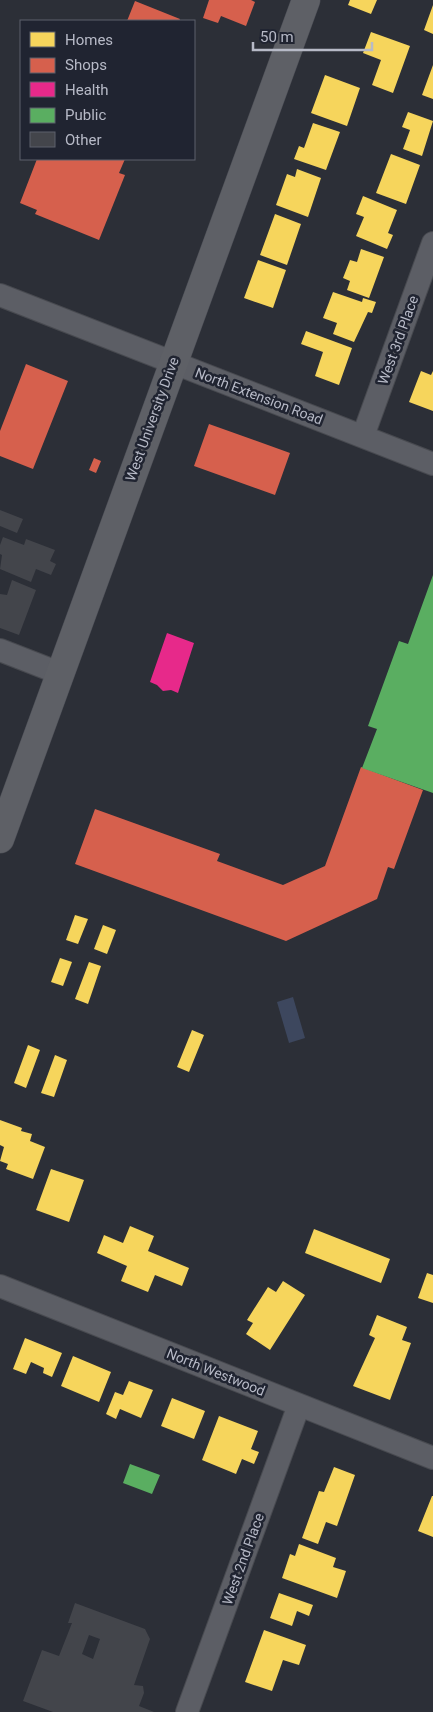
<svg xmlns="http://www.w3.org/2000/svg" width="433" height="1712" viewBox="0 0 433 1712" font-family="Roboto,sans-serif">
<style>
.water{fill:#3d475e}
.homes{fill:#f6d55c}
.shops{fill:#d6604d}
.health{fill:#e7298a}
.public{fill:#5aae61}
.building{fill:#43454b;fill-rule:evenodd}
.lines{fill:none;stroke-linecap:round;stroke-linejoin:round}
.minor-casing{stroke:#484a50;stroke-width:24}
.major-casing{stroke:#4a4c54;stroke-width:29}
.minor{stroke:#5c5e65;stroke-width:22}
.major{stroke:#5e6066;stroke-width:28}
.labels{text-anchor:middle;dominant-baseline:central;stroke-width:5;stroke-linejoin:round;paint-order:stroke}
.street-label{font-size:14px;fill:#b7bac7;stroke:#202431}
</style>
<rect width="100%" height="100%" fill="#2c2f37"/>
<!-- water -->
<path class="water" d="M293,997L305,1038L289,1043L277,1002Z"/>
<!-- homes -->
<path class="homes" d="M350,0H377L371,14L348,5Z
M433,5V34L424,30Z
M371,32L410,46L393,93L372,85L381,60L363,53Z
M433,65V99L422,95Z
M325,75L360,88L347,126L311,113Z
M408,112L433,121L422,156L403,149L410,130L402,127Z
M313,123L340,132L326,170L294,159L299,146L304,148Z
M391,154L420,165L406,204L376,193Z
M297,169L321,178L308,217L276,205L287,174L295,177Z
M363,196L397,210L388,233L393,235L387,249L356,236L364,217L356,214Z
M275,214L301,224L287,265L260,255Z
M361,249L384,257L369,298L347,290L350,281L343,278L350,260L357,262Z
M258,260L286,270L273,308L244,298Z
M333,292L362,302L363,298L376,302L372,313L368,312L354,342L333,334L337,323L323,318Z
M306,331L352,348L339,385L315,376L323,352L301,344Z
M421,371L431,375L433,371V411L409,402Z
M75,915L88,919L78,944L66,940Z
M103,925L116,930L107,954L94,949Z
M60,958L72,962L63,986L51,982Z
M89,962L101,966L88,1004L75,999Z
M192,1030L204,1035L189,1072L177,1067Z
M28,1045L40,1050L26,1088L14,1083Z
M55,1055L67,1060L54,1097L41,1093Z
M0,1120L22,1128L21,1131L32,1134L30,1141L45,1147L33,1179L6,1169L8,1164L0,1161L4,1147L0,1145Z
M51,1169L84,1180L69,1222L36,1210Z
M130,1226L154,1236L148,1251L189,1268L182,1286L155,1275L148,1292L121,1281L127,1266L97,1253L104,1235L123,1243Z
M314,1229L390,1259L381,1283L305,1253Z
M427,1273L433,1275V1303L418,1298Z
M283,1281L305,1295L270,1350L246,1334L253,1323L247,1320L268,1287L276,1292Z
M377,1315L407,1327L402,1340L411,1343L390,1400L353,1386L375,1338L369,1335Z
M25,1338L62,1353L52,1377L43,1373L44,1368L31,1362L26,1374L13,1369Z
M73,1356L111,1372L99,1402L61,1386Z
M129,1381L153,1390L141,1418L120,1409L116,1419L106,1414L115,1392L123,1395Z
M172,1398L205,1411L194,1439L161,1426Z
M219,1416L258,1431L251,1449L259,1452L254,1464L242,1459L236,1474L202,1460Z
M334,1467L355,1475L337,1526L326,1522L318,1544L302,1538L319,1491L324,1492Z
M432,1496H433V1537L418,1531Z
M299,1544L336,1558L333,1567L346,1571L337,1598L282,1578L290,1554L295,1556Z
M279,1593L313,1605L309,1616L297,1611L292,1626L270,1618Z
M264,1630L306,1645L299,1665L283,1660L272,1691L245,1682Z"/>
<!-- shops -->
<path class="shops" d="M209,0H251L255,2L246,26L221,16L218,23L203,18Z
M135,1L180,19L179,21H127Z
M37,159H125L119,173L125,175L99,240L35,214L37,210L20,203Z
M26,364L68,381L33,469L0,456V431Z
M209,424L290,453L275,495L194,466Z
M94,458L101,461L96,473L89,470Z
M361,767L423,790L394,869L388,867L377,899L286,941L75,864L95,809L220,854L217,861L283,885L325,866Z"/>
<!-- health -->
<path class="health" d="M167,633L194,643L178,693L171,690L163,691L157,685L150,682Z"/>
<!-- public -->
<path class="public" d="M433,575V793L362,768L377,729L368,726L399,641L408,644Z
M130,1464L160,1475L152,1494L123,1483Z"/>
<!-- building -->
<path class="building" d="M0,510L23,519L17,533L0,526Z
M3,537L24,545L26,539L55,550L50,561L56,564L51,575L36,569L31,582L0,569L2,555L0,554V545Z
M12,580L36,590L19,635L0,628V594L7,595Z
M75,1603L145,1629L150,1639L134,1685L143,1686L144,1693L139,1706L154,1712H53L23,1701L42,1650L59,1656L72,1623H68ZM89,1635L100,1639L93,1659L82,1654Z"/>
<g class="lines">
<!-- minor casing -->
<g class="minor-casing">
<path id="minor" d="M0,295L433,464
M363,436L433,243
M0,650L59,673
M0,1286L433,1458
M187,1712L299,1405"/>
</g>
<!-- major casing -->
<g class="major-casing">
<path id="major" d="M0,839L306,0"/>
</g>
<!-- minor -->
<use href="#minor" class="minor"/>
<!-- major -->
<use href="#major" class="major"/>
</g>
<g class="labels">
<!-- street labels -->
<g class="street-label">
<text transform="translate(398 340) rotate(-70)">West 3rd Place</text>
<text transform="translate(259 396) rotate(21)">North Extension Road</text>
<text transform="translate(152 419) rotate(-70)">West University Drive</text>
<text transform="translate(216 1372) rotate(22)">North Westwood</text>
<text transform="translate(243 1559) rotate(-70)">West 2nd Place</text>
</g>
</g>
<!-- legend -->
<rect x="20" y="20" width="175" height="140" fill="#202431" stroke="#5c606d"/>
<rect x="30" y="32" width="25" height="15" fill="#f6d55c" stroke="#5c606d"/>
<text x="65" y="45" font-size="15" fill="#b7bac7">Homes</text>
<rect x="30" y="58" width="25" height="15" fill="#d6604d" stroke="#5c606d"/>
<text x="65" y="70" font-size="15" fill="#b7bac7">Shops</text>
<rect x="30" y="82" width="25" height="15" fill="#e7298a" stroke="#5c606d"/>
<text x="65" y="95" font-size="15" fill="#b7bac7">Health</text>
<rect x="30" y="108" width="25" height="15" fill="#5aae61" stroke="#5c606d"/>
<text x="65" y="120" font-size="15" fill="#b7bac7">Public</text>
<rect x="30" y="132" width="25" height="15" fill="#43454b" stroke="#5c606d"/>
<text x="65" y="145" font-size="15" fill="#b7bac7">Other</text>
<!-- scale -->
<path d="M253 42v8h119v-8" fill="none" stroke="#b7bac7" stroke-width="2.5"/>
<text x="260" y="42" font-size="15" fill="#b7bac7" stroke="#202431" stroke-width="4" paint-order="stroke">50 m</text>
</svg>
